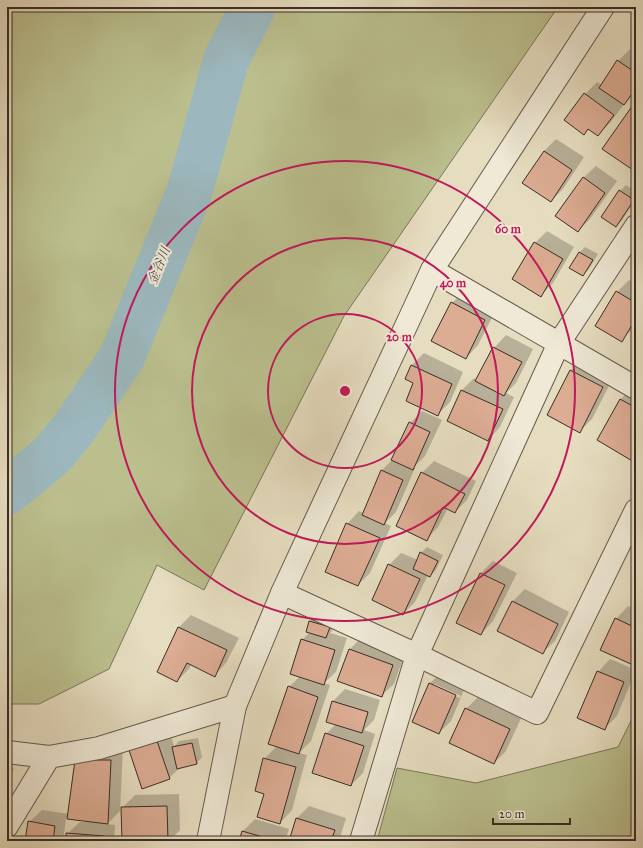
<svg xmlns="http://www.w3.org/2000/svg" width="643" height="848" viewBox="0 0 643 848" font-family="'IM FELL Great Primer','Noto Serif JP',serif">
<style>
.green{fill:#bbbf8e;stroke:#7a765a}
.shadow{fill:#0003;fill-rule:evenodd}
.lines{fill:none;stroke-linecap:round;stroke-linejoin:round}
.river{stroke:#9cb8be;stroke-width:46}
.building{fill:#dcac93;stroke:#3a2d27}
.minor-casing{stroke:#65594d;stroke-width:24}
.tertiary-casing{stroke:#65594d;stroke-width:24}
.minor{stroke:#efe9d6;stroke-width:22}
.tertiary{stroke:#efe9d6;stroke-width:22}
.ring{fill:none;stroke:#c2185b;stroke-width:2}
.labels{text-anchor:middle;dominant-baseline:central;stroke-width:4;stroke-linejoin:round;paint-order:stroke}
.water-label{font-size:13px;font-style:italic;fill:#52504d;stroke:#efe9d6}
.centre{fill:#c2185b;stroke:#efe9d6;stroke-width:2}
.ring-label{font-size:12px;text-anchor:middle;font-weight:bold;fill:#c2185b;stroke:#efe9d6;stroke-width:4;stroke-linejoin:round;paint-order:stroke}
</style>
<rect width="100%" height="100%" fill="#e6ddc0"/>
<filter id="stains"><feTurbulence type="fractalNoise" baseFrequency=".005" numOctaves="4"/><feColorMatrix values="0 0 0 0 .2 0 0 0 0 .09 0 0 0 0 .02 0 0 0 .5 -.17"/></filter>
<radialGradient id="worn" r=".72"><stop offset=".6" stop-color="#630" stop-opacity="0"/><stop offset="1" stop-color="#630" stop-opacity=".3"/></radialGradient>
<!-- green -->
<path class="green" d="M7,7H558L344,316L204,590L157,565L109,669L39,704H7Z
M636,711V841H377L397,768L476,783L618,747Z"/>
<!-- shadow -->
<path class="shadow" d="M630,49L636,53V92L625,103L610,123L598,135L589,128L584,134L566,120L585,94L597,82L602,85L618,61Z
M556,139L584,157L563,189L551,201L544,151Z
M596,166L617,181L590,219L578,231L583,178Z
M626,185L636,192V199L622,220L616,226L620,191Z
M547,231L574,247L553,283L541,295L535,243Z
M585,247L598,254L589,269L583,275L579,253Z
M629,280L636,284V325L621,341L597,325L617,292Z
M464,291L497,308L478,345L466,358L452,303Z
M506,335L533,349L516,383L506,393L514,397L500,427L488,440L448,421L462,390L474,378L477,380L494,348Z
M424,353L463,372L450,402L438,414L415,383L406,379L412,365Z
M583,358L615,374L592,419L580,431L548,415L571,370Z
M633,387L636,389V459L598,440L621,399Z
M422,411L442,420L425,456L414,467L415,468L396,512L385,523L391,526L370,573L358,585L347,524L359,511L363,513L381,471L392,460L410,423Z
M434,461L476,481L467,500L455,512L448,508L438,527L426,540L422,473Z
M427,547L443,555L436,570L430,576L428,575L415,602L403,614L389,565L401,553L418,560L421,553Z
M493,561L517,573L493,621L481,634L457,622L481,573Z
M525,589L569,612L555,641L542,653L513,601Z
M628,606L636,610V660L633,664L616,619Z
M191,615L239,638L226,663L214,676L191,665L189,669L177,681L179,627Z
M316,615L335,621L332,631L330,633L347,638L336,672L324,683L330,685L311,741L299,753L307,755L292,810L280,823L265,793L264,759L277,746L289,687L300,676L302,640L310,632L307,631L310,621Z
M362,637L405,653L394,684L381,696L350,649Z
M610,659L636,670L617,716L604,729L598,672Z
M442,672L467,683L451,721L439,733L429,684ZM434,684L461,696L460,698L434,687Z
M345,689L380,700L374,720L364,730L375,734L363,773L351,785L326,734L336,724L333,701Z
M478,697L522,716L506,751L494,763L466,709Z
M169,729L174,746L179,741L198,738L202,757L196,764L181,767L169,778L130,751Z
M123,748L120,811L107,824L115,825L114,841H67V834L80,822H90V821L66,818L63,841H26L29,822L42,810L69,814L76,761Z
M7,764L14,769L7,781Z
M179,794L180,830L169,841H123V807L135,795Z
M309,806L346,818L339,841H290L297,818Z
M255,819L289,829L285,841H240L243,831Z"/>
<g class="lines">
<!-- river -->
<path class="river" d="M7,492L52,455L75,427L122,357L190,190L226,60L253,7"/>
</g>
<!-- building -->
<path class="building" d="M617,60L636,73V88L624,105L599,88Z
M584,93L614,115L598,136L588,129L584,135L564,120Z
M635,102H636V172L602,149Z
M544,151L572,170L551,202L522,183Z
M583,177L605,193L578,232L555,216Z
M619,190L634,200L616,227L601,217Z
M534,242L563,259L541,297L512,279Z
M579,252L593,260L583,276L569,268Z
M616,291L636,303V318L622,342L595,326Z
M451,302L485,320L466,359L431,341Z
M493,347L522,362L504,396L475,381Z
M411,365L452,384L438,416L406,401L413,383L405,379Z
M570,370L603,387L580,433L547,415Z
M461,390L503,409L488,441L447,421Z
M620,399L636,408V459L634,462L597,440Z
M409,422L430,432L413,470L391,460Z
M381,470L403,480L384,525L362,515Z
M421,472L465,494L455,513L443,507L427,541L396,526Z
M346,523L380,538L358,586L325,572Z
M420,552L438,561L430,577L413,569Z
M388,564L420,579L403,615L372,600Z
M480,573L505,585L481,635L456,623Z
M636,597V609L631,606Z
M512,601L558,624L543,654L497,631Z
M615,618L636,628V658L633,665L600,650Z
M309,621L330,627L326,638L306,632Z
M178,627L227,650L215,677L187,663L177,682L157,672Z
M301,639L335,650L324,685L290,674Z
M349,649L393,665L382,697L337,681Z
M597,671L624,682L605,730L577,718Z
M429,683L456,695L439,734L412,722Z
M288,686L318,697L299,754L268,744Z
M332,701L368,712L362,733L326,722Z
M465,708L510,729L494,764L449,743Z
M325,733L364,746L351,786L312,773Z
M157,741L170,779L142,789L129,750Z
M192,743L197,764L177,769L172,747Z
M263,758L296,767L280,824L257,817L264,794L255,791Z
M75,760H111L108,824L67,819Z
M167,806L168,841H122L121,807Z
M296,818L335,830L331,841H289Z
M28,821L55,826L53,841H25Z
M242,831L277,841H239Z
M66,833L104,836L103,841H66Z"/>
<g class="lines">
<!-- minor casing -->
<g class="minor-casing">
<path id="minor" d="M432,270L636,388
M282,593L417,655L537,713L636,510
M7,752L49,757L99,748L235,706
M7,826L49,757
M361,841L417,655L559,343L636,226"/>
</g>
<!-- tertiary casing -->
<g class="tertiary-casing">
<path id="tertiary" d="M208,841L235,706L282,593L432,270L603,7"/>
</g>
<!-- minor -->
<use href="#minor" class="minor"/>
<!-- tertiary -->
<use href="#tertiary" class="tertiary"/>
</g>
<!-- distance rings -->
<g class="ring">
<circle cx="345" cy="391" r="77"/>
<circle cx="345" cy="391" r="153"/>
<circle cx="345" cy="391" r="230"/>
</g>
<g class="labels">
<!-- water labels -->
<g class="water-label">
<text transform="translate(159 266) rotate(-68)">金谷川</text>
</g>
</g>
<circle cx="345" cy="391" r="6" class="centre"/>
<g class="ring-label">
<text x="508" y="233">60 m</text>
<text x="453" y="287">40 m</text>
<text x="399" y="341">20 m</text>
</g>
<!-- margin -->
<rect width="643" height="848" fill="none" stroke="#e6ddc0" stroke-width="24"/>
<rect x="8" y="8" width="627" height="832" fill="none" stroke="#3a2d27" stroke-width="2"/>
<rect x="12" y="12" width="619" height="824" fill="none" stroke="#3a2d27"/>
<!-- scale -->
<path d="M493 818v6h77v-6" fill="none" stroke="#3a2d27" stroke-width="2"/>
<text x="499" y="818" font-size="12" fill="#3a2d27" stroke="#efe9d6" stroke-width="3" paint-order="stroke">20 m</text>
<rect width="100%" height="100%" filter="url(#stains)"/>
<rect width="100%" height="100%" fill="url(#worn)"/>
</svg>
